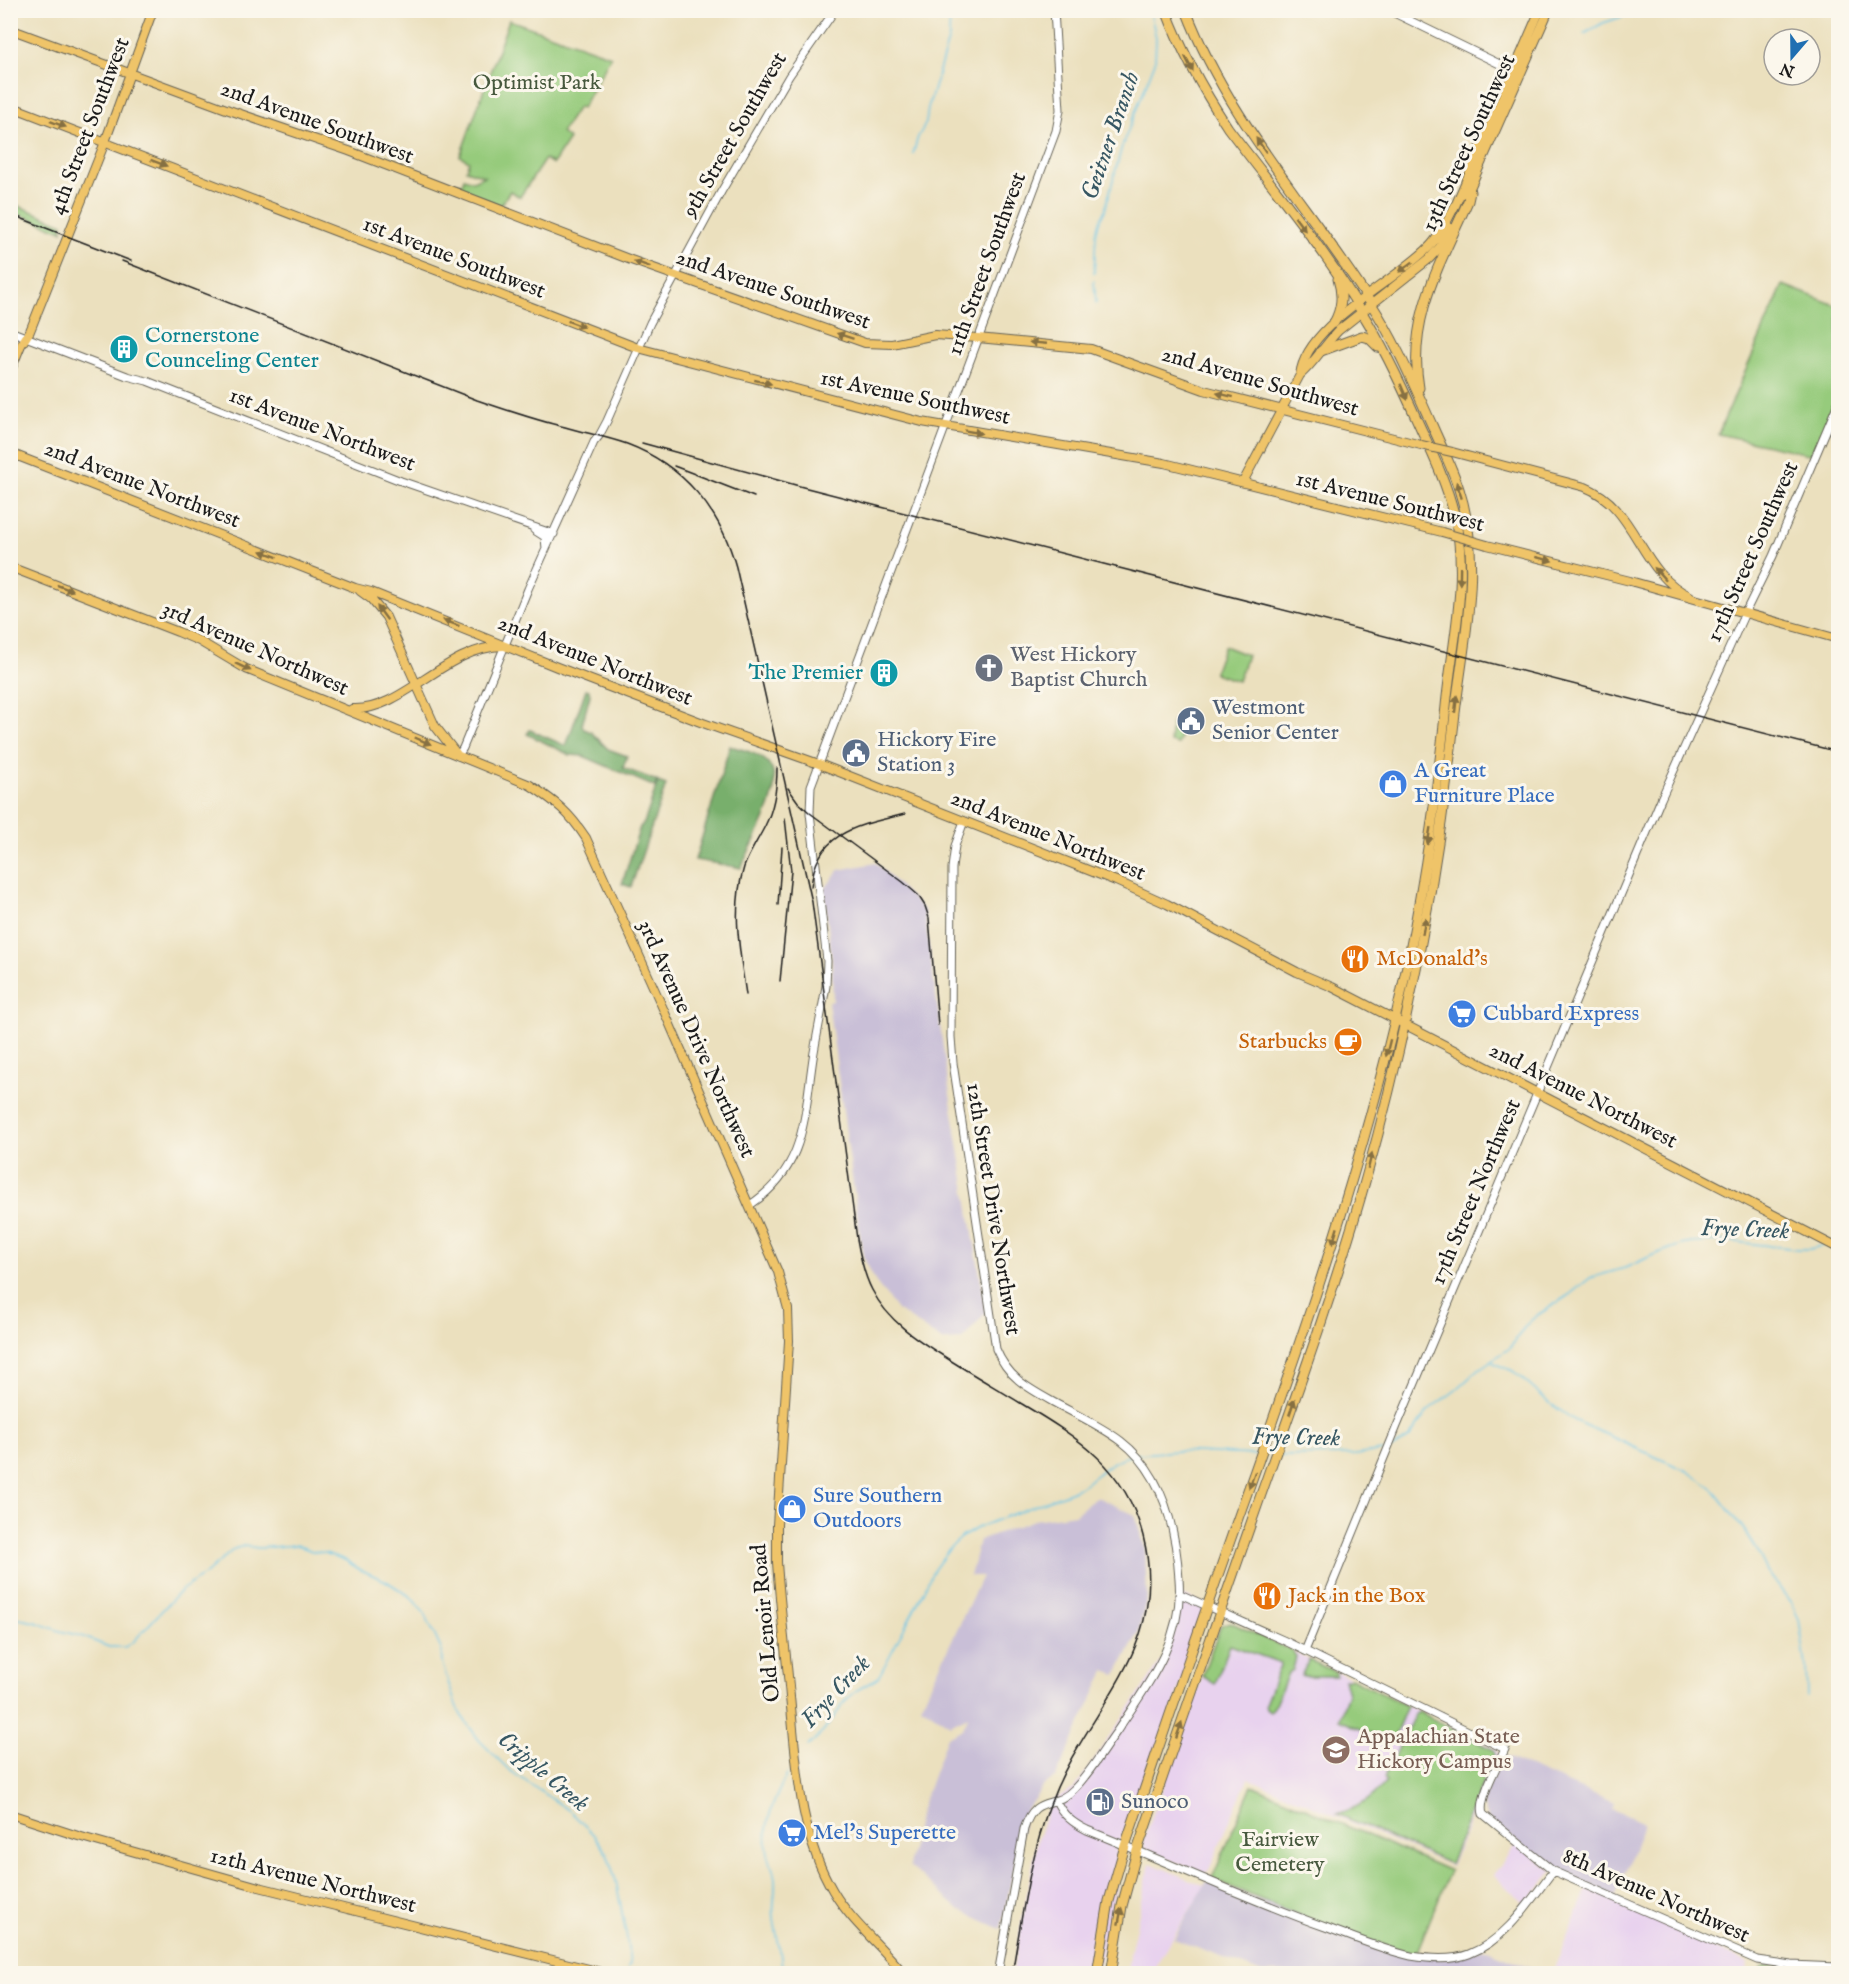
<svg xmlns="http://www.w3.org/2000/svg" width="1849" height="1984" viewBox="0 0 1849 1984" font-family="'IM FELL English',serif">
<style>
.built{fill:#e8d2ee}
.industrial{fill:#c9bfd7}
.green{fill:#96cb7c;stroke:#59744c;stroke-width:1.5}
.forest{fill:#78af6c;stroke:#4a6644;stroke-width:1.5}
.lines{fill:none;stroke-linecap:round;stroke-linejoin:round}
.stream{stroke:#69c5e7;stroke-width:1.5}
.minor-casing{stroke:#646155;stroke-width:9}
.major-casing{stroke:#646155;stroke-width:10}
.highway-casing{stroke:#646155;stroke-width:11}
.minor{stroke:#fff;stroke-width:7}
.major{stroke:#efc469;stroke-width:8}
.highway{stroke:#efc469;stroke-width:9}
.rail{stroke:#1c1c1c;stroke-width:1.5}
.major-bridge-casing{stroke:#646155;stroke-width:10;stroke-linecap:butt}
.major-bridge{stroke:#efc469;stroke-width:8}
.oneway{fill:#867042}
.labels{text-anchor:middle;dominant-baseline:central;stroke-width:6;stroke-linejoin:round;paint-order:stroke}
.park-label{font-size:22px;fill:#47593e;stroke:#fbf7ec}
.street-label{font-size:22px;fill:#1c1c1c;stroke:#fbf7ec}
.culture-label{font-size:22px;fill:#0d838f;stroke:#fbf7ec;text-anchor:start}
.worship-label{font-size:22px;fill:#5b616d;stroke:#fbf7ec;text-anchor:start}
.service-label{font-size:22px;fill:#4e5e75;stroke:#fbf7ec;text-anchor:start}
.shop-label{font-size:22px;fill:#366cbe;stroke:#fbf7ec;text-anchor:start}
.food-label{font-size:22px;fill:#c56008;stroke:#fbf7ec;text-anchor:start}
.education-label{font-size:22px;fill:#785e54;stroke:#fbf7ec;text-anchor:start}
.water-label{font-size:24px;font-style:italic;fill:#375763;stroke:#fbf7ec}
</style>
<rect width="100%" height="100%" fill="#fbf7ec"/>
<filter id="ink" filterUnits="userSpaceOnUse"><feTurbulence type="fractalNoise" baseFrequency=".0167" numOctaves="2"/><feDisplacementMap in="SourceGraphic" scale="12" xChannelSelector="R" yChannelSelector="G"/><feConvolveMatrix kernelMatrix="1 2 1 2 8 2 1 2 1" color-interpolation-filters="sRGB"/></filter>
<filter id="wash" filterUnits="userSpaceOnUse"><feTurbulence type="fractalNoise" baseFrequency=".008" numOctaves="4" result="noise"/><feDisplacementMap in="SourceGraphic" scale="24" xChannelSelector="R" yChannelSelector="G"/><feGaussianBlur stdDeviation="1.35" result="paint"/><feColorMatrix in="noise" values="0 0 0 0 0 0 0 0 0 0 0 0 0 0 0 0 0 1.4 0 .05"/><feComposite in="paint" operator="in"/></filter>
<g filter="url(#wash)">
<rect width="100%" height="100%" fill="#ebe0be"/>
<!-- built -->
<path class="built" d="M1180,1594L1208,1606L1125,1846L1097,1973L1012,1974L1038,1838L1051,1801L1074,1789L1164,1657Z
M1230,1622L1376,1690L1494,1748L1497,1751L1498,1756L1451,1866L1248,1778L1209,1870L1204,1874L1144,1849L1143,1842L1221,1625Z
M1517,1843L1553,1871L1526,1905L1493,1875Z
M1150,1863L1205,1886L1151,1973H1126Z
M1588,1886L1659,1918L1658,1922L1748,1963L1745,1973L1552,1974Z"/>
<!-- industrial -->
<path class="industrial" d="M876,863L924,910L948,1083L986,1312L962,1340L943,1341L897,1310L875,1281L863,1256L828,1002L833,1001L832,961L824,890L839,870Z
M1097,1497L1135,1515L1145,1549L1147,1597L1138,1634L1116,1675L1105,1671L1056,1777L1045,1784L1026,1810L1001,1929L960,1910L909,1866L919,1814L947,1737L963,1729L968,1716L950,1725L921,1706L982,1576H970L979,1540L1034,1520L1075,1514Z
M1502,1755L1614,1803L1612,1809L1644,1823L1615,1898L1559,1874L1488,1820L1482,1803Z
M1207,1881L1400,1953L1447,1958L1482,1948L1545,1973H1262L1174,1939Z"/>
<!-- green -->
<path class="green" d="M509,20L611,56L582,108L578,107L561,133L569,139L553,164L545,159L520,197L510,191L500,206L456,188L458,183L462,184L464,178L473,181L484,176L466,170L469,161L460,156Z
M11,203L63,224L62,231L11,211Z
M1783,285L1838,306V393L1813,455L1718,434Z
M1224,646L1247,655L1238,681L1214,673Z
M1172,721L1184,723L1178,744L1170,742Z
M1230,1622L1292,1651L1296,1656L1293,1670L1288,1673L1274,1707L1270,1712L1266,1709L1265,1704L1281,1663L1230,1645L1215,1684L1202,1676L1221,1625Z
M1309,1660L1336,1672V1676H1301Z
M1351,1678L1407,1706L1392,1742L1339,1720L1348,1693L1344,1680Z
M1419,1712L1493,1750L1494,1755L1450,1864L1337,1814C1360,1807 1371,1800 1386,1782L1384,1778L1415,1714Z
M1252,1785L1450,1871L1416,1954C1346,1936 1278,1907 1212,1879Z
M1766,1965L1838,1971V1974H1760L1762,1967Z"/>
<!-- forest -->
<path class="forest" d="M586,689L589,690L590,695L582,725L584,729L591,732L608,749L627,756L623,768L657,781L655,787L583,756L570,755L527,734L530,730L566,746Z
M730,746C743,750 759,753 768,763C789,788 751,843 741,868L695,860Z
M658,782L666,785L631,887L622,884L640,827L644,823Z"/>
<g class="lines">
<!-- stream -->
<path class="stream" d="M1584,34L1603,23L1643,10
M913,154L918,137L926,123L928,108L949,37L950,10
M1094,273L1096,234L1099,222L1105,210L1122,146L1155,62L1156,38L1150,10
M1094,281L1096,303
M1492,1362L1513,1371L1551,1404L1574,1420L1687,1471L1711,1487L1743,1528L1757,1550L1767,1571L1791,1603L1799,1619L1806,1666L1807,1696
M1391,1449L1409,1438L1428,1411L1456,1390L1479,1369L1510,1348L1526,1325L1536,1316L1569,1295L1590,1278L1628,1267L1653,1255L1681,1245L1692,1243L1728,1241L1798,1249H1810L1824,1245
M1138,1454L1177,1451L1255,1455
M1278,1456L1356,1455L1383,1451
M10,1617L35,1622L60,1631L81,1636L109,1647H125L134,1641L180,1591L208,1572L234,1549L243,1546L259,1548L297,1545L312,1551L325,1553L345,1560L359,1569L386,1581L411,1597L425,1614L441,1649L442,1663L455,1703L461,1715L479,1740L509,1770L571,1812L594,1835L607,1854L616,1881L627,1939L630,1964L628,1968
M808,1746L823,1732L847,1699L859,1689L878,1678L918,1602L933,1571L949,1549L962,1537L979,1527L1075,1490C1096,1479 1108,1459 1134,1455
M782,1974C783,1955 776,1936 774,1918C772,1905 776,1894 775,1881C775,1872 770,1863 768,1854C762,1824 774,1800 787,1774"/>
</g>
</g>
<g filter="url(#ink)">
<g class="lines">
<!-- minor casing -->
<g class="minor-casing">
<path id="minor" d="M1388,10L1516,72
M10,331L127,376L147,381L401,481L554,534
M534,530L545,537L546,549
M458,756L463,748L528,589L594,442L599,436L607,421L650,323L721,192L789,76L835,10
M964,821L955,846L952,868L951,1037L953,1063L996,1349C1008,1378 1028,1388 1055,1403C1077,1415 1101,1426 1121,1441C1163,1473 1176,1529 1179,1579C1184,1638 1148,1684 1117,1731C1103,1750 1091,1772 1074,1789C1053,1811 1036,1792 1024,1829L998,1974
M750,1205C806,1168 804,1118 813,1058C817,1034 822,1010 826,986L827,961L810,813L811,786L1056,131L1060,110L1054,10
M1180,1594L1283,1640L1505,1749C1498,1765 1478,1799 1483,1814L1553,1871L1757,1960L1791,1965L1838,1967
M1305,1651L1397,1426L1661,799L1745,613L1773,556L1838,403
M1056,1800C1062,1815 1073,1823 1087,1830C1168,1862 1246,1899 1328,1928C1355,1938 1383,1950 1411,1956C1430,1959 1451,1961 1469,1954C1506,1940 1530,1901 1553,1871"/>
</g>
<!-- major casing -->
<g class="major-casing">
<path id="major" d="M10,29L229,110L349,151L631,260L865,343L892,344L935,335L978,338L1091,349L1204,390L1421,445
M10,106L638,348L922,422L1164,463L1442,532
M1467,195L1549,10
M10,372L21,345L30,331L105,142L153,10
M1300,375C1315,362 1325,344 1339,330L1429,259L1440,247L1451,228
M1452,452L1585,487C1637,507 1639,573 1690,596
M10,453L355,588L371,592L557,667L703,723L819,764L1116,881L1167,904L1297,972L1332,987L1838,1248
M1243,482L1300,375C1306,324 1395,282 1429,247C1441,235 1448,219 1456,204L1540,10
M1487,545L1630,581L1838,639
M10,567L178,632L199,641L246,669L530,785C556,802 569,812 586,838L661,1004L778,1272L788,1309L789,1341L777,1525V1562C780,1607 786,1652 790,1697C797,1764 798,1832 833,1891C851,1922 881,1945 904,1974
M360,591L371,599L386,617L435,726L456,753
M352,709C403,712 445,647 503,646
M10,1814L78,1836L259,1887L609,1974"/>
</g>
<!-- highway casing -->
<g class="highway-casing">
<path id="highway" d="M1334,323C1342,308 1343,295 1338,279
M1321,351L1362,336L1369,338L1378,347
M1419,388C1407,318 1441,263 1468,201L1470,192
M1097,1974L1109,1901L1125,1846C1162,1738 1198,1631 1236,1524C1295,1359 1353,1194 1394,1024C1419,920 1435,813 1446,706C1452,643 1470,578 1454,514C1446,481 1431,451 1417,420C1401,384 1384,348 1363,314C1324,248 1274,189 1228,128C1203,90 1182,53 1166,10
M1111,1974L1122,1906L1137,1851C1177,1736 1216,1621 1257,1506C1295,1398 1335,1289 1366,1178C1409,1026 1438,870 1455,713C1464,638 1483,563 1459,489C1452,467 1441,446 1432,425C1413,383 1395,340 1370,302C1308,205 1227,118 1186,10"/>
</g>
<!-- minor -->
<use href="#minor" class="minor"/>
<!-- major -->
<use href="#major" class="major"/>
<!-- highway -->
<use href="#highway" class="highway"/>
<!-- rail -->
<path class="rail" d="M10,214L131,261
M122,261L477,400C506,410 535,420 565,427C586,433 607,437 627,444C683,465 721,511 736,567L812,902L857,1239C860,1256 864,1275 872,1290C888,1321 916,1339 945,1357C970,1373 996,1388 1022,1404C1079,1438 1126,1468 1143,1536C1172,1649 1087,1706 1051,1802C1030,1856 1022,1916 1012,1974
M642,443L803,487L1838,752
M674,466L754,497
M788,788L798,802L810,813L903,882L918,895L925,906L929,918L938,1025
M811,887C816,831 860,825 905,814
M778,905L782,847
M780,981L791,871L785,818
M746,995C740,952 731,909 744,867C749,853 758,840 765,826C774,808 777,788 777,768"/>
<!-- major-bridge casing -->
<g class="major-bridge-casing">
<path id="major-bridge" d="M1421,445L1452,452
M1442,532L1487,545"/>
</g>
<!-- major-bridge -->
<use href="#major-bridge" class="major-bridge"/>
</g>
<!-- one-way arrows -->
<defs><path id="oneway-solid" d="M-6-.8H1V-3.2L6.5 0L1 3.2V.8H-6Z" transform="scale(1.5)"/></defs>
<g class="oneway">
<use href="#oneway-solid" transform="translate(1189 64) rotate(63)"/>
<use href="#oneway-solid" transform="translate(58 124) rotate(21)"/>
<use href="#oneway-solid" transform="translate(1261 145) rotate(-125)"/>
<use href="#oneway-solid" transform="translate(159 163) rotate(21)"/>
<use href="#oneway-solid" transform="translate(1300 224) rotate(53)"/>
<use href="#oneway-solid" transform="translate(642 264) rotate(-160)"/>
<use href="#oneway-solid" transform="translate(1406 267) rotate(143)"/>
<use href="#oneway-solid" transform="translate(576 324) rotate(21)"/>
<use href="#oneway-solid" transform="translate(845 336) rotate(-162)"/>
<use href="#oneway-solid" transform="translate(1038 343) rotate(-175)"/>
<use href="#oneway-solid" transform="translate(763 382) rotate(14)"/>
<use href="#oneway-solid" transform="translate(1404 392) rotate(66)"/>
<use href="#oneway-solid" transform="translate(1225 395) rotate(-166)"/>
<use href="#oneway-solid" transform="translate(973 432) rotate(10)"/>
<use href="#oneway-solid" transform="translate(1459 490) rotate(-108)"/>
<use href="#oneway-solid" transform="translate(269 554) rotate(-159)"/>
<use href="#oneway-solid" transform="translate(1544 559) rotate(14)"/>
<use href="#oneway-solid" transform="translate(1660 574) rotate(-132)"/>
<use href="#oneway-solid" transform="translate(1460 576) rotate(91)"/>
<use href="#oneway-solid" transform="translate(65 588) rotate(21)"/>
<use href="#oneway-solid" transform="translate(382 613) rotate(-126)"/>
<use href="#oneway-solid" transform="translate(451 623) rotate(-159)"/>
<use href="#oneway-solid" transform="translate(243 667) rotate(26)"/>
<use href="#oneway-solid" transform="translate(1456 704) rotate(-83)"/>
<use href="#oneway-solid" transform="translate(423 741) rotate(23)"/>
<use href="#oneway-solid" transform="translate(1429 836) rotate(99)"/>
<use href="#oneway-solid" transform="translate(1424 926) rotate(-80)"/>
<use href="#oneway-solid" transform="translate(1388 1048) rotate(104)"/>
<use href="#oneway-solid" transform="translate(1370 1161) rotate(-76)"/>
<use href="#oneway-solid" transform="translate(1335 1236) rotate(107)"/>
<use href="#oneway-solid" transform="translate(1292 1407) rotate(-71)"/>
<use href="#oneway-solid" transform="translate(1252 1480) rotate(110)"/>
<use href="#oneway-solid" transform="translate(1179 1730) rotate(-71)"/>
<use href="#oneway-solid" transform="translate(1120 1916) rotate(-79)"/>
</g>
</g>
<!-- icons -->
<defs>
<g id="building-disc" transform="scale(1.5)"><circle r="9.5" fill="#0f9aa8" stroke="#fbf7ec"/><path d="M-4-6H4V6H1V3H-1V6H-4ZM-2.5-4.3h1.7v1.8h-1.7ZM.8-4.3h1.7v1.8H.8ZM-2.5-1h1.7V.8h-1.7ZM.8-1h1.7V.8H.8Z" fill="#fff"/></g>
<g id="church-disc" transform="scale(1.5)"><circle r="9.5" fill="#6b7280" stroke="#fbf7ec"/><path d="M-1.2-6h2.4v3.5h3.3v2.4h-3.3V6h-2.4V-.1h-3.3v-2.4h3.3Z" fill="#fff"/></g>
<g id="civic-disc" transform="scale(1.5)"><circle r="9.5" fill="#5c6f8a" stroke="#fbf7ec"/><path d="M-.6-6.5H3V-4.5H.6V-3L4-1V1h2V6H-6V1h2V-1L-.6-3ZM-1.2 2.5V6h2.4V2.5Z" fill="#fff"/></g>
<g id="shop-disc" transform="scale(1.5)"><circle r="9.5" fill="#3f7fe0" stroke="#fbf7ec"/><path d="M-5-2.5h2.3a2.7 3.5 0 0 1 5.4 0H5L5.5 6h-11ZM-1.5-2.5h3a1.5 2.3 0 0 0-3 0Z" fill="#fff"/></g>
<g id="restaurant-disc" transform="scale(1.5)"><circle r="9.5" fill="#e8710a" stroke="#fbf7ec"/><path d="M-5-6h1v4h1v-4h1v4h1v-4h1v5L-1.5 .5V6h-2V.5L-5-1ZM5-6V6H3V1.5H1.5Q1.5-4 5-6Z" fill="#fff"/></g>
<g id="supermarket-disc" transform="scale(1.5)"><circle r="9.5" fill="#3f7fe0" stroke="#fbf7ec"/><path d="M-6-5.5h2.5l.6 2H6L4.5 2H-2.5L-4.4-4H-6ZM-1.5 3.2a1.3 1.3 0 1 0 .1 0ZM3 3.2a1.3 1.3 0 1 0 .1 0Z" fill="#fff"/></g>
<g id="cafe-disc" transform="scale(1.5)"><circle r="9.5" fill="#e8710a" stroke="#fbf7ec"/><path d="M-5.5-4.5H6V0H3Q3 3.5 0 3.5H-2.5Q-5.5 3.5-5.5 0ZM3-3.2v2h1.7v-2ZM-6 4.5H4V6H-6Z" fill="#fff"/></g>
<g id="university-disc" transform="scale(1.5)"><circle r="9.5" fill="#8d6e63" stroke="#fbf7ec"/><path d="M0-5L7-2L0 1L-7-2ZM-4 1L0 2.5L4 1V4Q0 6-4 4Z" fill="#fff"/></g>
<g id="fuel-disc" transform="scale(1.5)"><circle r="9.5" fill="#5c6f8a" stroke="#fbf7ec"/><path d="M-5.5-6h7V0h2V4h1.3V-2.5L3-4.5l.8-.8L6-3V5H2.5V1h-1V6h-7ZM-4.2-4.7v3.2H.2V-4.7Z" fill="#fff"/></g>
</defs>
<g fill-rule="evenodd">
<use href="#building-disc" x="124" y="349"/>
<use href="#church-disc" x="989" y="668"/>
<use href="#building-disc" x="884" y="673"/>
<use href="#civic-disc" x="1191" y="721"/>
<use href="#civic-disc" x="856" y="753"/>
<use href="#shop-disc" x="1393" y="784"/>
<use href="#restaurant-disc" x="1355" y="959"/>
<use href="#supermarket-disc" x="1462" y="1014"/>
<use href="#cafe-disc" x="1348" y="1042"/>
<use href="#shop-disc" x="792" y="1509"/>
<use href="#restaurant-disc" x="1267" y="1596"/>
<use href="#university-disc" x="1336" y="1750"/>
<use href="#fuel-disc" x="1100" y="1802"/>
<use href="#supermarket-disc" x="792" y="1833"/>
</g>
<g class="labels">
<!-- park labels -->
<g class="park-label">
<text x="537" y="83">Optimist Park</text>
<text x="1280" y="1840">Fairview<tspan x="1280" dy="25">Cemetery</tspan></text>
</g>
<!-- street labels -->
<g class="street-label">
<text transform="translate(317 123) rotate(20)">2nd Avenue Southwest</text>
<text transform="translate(90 126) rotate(-69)">4th Street Southwest</text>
<text transform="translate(735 135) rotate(-60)">9th Street Southwest</text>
<text transform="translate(1469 143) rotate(-65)">13th Street Southwest</text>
<text transform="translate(454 258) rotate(21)">1st Avenue Southwest</text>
<text transform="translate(987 264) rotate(-70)">11th Street Southwest</text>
<text transform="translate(773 290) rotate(19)">2nd Avenue Southwest</text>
<text transform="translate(1260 382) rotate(16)">2nd Avenue Southwest</text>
<text transform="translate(915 398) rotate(12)">1st Avenue Southwest</text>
<text transform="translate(322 430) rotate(21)">1st Avenue Northwest</text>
<text transform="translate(142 485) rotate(21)">2nd Avenue Northwest</text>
<text transform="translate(1390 502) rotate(14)">1st Avenue Southwest</text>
<text transform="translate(1753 552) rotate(-66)">17th Street Southwest</text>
<text transform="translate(255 649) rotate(24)">3rd Avenue Northwest</text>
<text transform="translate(595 661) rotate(22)">2nd Avenue Northwest</text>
<text transform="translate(1048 836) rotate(22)">2nd Avenue Northwest</text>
<text transform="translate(696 1039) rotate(66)">3rd Avenue Drive Northwest</text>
<text transform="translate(1583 1096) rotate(27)">2nd Avenue Northwest</text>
<text transform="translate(1476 1192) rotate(-67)">17th Street Northwest</text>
<text transform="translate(993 1209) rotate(81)">12th Street Drive Northwest</text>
<text transform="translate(766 1623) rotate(-95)">Old Lenoir Road</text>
<text transform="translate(313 1881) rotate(14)">12th Avenue Northwest</text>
<text transform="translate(1656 1896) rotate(24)">8th Avenue Northwest</text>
</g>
<!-- culture labels -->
<g class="culture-label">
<text x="145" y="336">Cornerstone<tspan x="145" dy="25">Counceling Center</tspan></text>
<text x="863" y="673" text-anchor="end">The Premier</text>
</g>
<!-- worship labels -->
<g class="worship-label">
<text x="1010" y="655">West Hickory<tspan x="1010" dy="25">Baptist Church</tspan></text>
</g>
<!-- service labels -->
<g class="service-label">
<text x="1212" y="708">Westmont<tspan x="1212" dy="25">Senior Center</tspan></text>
<text x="877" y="740">Hickory Fire<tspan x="877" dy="25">Station 3</tspan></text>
<text x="1121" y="1802">Sunoco</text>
</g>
<!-- shop labels -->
<g class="shop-label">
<text x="1414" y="771">A Great<tspan x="1414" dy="25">Furniture Place</tspan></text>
<text x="1483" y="1014">Cubbard Express</text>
<text x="813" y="1496">Sure Southern<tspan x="813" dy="25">Outdoors</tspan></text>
<text x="813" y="1833">Mel's Superette</text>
</g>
<!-- food labels -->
<g class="food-label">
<text x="1376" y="959">McDonald's</text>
<text x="1327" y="1042" text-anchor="end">Starbucks</text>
<text x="1288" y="1596">Jack in the Box</text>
</g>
<!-- education labels -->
<g class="education-label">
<text x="1357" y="1737">Appalachian State<tspan x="1357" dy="25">Hickory Campus</tspan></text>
</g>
<!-- water labels -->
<g class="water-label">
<text transform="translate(1111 136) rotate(-71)">Geitner Branch</text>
<text transform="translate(1745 1230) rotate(2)">Frye Creek</text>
<text transform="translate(1296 1438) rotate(1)">Frye Creek</text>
<text transform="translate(836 1692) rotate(-47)">Frye Creek</text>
<text transform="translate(543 1772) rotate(40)">Cripple Creek</text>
</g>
</g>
<!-- margin -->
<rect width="1849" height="1984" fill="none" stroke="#fbf7ec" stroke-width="36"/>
<!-- north arrow -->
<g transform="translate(1792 57) rotate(200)"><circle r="28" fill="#fbf7ec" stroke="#a29f99" stroke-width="1.5"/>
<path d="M0-4.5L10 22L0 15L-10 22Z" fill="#1f6fb2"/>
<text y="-9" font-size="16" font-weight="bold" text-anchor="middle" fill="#1c1c1c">N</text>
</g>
</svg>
